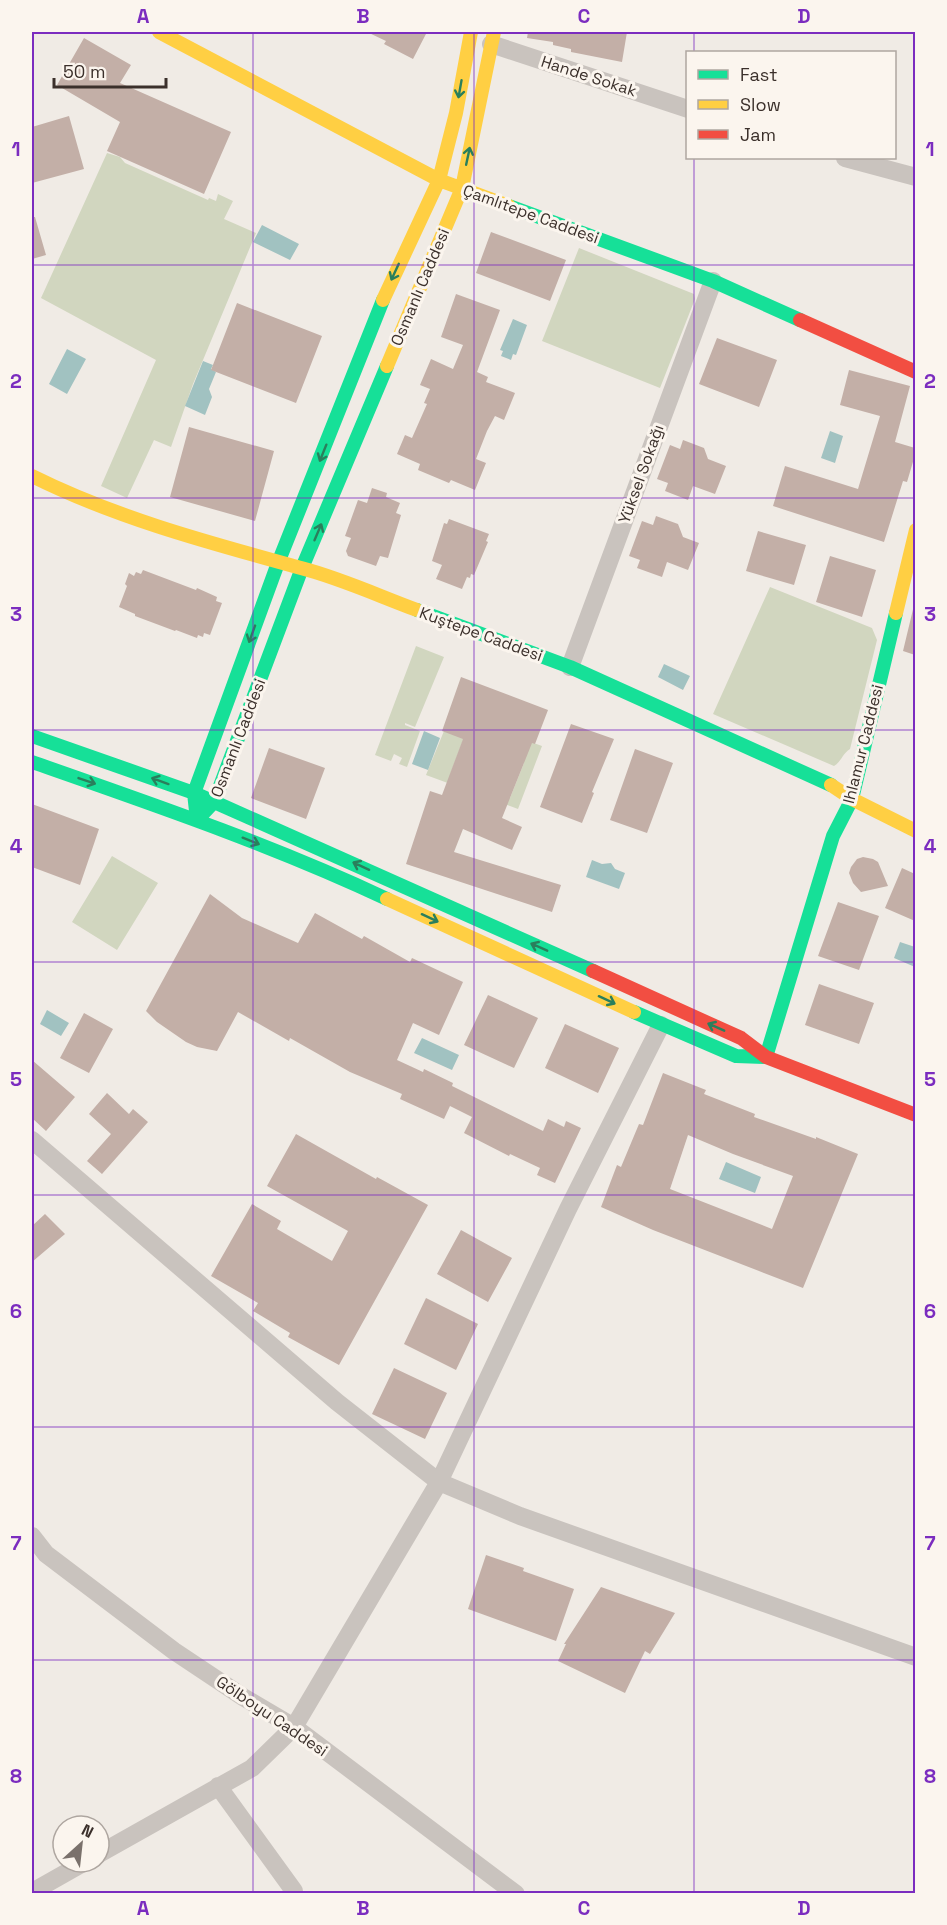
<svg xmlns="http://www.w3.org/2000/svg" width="947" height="1925" viewBox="0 0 947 1925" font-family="'Space Grotesk',sans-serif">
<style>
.green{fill:#d1d6bf;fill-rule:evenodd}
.water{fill:#a1c2c1}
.building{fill:#c3afa7;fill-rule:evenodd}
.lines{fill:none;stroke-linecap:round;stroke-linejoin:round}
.street{stroke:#c9c3be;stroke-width:18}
.fast{stroke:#16e098;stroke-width:14}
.slow{stroke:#ffcf43;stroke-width:14}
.jam{stroke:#f24e42;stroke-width:14}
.oneway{stroke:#2a7f5c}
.grid{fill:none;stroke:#7b2cbf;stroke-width:1.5;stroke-opacity:0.55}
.labels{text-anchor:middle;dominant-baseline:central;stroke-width:6;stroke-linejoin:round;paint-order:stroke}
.street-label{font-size:16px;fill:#3b302b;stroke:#fbf5ee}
.neatline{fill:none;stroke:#7b2cbf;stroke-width:2}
.grid-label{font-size:20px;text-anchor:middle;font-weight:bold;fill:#7b2cbf}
</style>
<rect width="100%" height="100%" fill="#f0ebe5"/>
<!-- green -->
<path class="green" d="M107,153L120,157L125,163L208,200L209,198L216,201L218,194L233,201L224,219L256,233L193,384L171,447L154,440L127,498L101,486L156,360L41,298Z
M579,248L694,294L695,299L660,388L542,341Z
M770,587L872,628L877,640L850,749C843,753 841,762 834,766L713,714Z
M416,646L444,657L415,727L405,723V725L420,731L407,767L399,764L402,758L394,754L391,761L375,755Z
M475,722L542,746L518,809L426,775L444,731ZM463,740L524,763L510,798L450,775Z
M112,856L158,883L117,950L72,922Z"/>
<!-- water -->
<path class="water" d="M262,225L299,244L290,260L253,242Z
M513,319L527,325L516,355L513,354L511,360L501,356L503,351L500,350Z
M67,349L86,359L67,394L49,384Z
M203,361L213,365L211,369L216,372L209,389L212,397L205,415L185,406Z
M830,431L843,436L835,463L821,458Z
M664,664L690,676L683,690L658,677Z
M424,731L440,738L428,770L412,764Z
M592,860L602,864L611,863L615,869L625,873L619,889L586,877Z
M900,942L915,947V967L894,958Z
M47,1010L69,1023L61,1036L40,1024Z
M422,1038L459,1055L452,1070L414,1053Z
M726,1162L761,1177L755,1193L719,1179Z"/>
<!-- building -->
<path class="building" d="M367,32H427L413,59L384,44L386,41Z
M528,32H627L622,62L571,52V49L553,45V42L527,38Z
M84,38L131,65L120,83L231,132L204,194L107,151L120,122L57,85Z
M69,116L84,169L32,183V127Z
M32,217H35L46,255L32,259Z
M491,232L566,260L550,301L476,273Z
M456,294L500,310L477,372L488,377L486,382L515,393L504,420L495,416L487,431L476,459L486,463L475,490L451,480L449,483L418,470L420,464L397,454L405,435L412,438L427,404L424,403L430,389L420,385L431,359L453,369L463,345L441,337Z
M237,303L322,336L296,403L211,370Z
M717,338L777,360L759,407L699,384Z
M849,370L910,386L895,442L915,448V455L907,482L903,481L884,542L773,506L785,466L858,489L880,416L840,405Z
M189,427L274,451L255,521L170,497Z
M683,440L704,448L708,459L726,466L715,494L693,486L688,500L665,491L668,483L657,479L670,445L680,449Z
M372,488L387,493L386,497L400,503L396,513L401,515L388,558L380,556L376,566L348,556L346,551L351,538L345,536L358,500L367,503Z
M656,516L678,524L683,537L699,543L688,570L667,562L662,577L637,568L640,560L629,556L642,521L653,525Z
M449,519L489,534L486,541L488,542L474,575L471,574L470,578L467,577L462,589L436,579L442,565L432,561L444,523L447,524Z
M758,531L806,545L794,585L746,571Z
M830,556L876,570L862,617L816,602Z
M143,570L196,590L197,588L217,597L216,601L222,603L210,635L204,633L203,637L198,635L197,638L176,630L175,631L135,616V614L119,607L127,586L125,584L129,573L134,576L136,572L141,574Z
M915,601V655L903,651Z
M461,677L548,710L535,744L532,743L502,818L522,827L512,850L463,829L454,852L561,885L552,912L406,864L430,791L442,795L463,739L442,731Z
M571,724L614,739L592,792L594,793L582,823L540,807Z
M269,748L325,768L306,819L251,798Z
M635,749L673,763L647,833L610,820Z
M32,804L99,829L80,885L32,867Z
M863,857L873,859L878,862L888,886L861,892L853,883L849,873L851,867L857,859Z
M902,868L915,874V921L885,908Z
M210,894L242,918L298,943L315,913L362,939L364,936L410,962L412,958L463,982L439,1035L413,1023L397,1060L423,1072L424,1069L453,1083L452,1086L543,1131L548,1119L564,1127L566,1121L581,1128L555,1183L537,1175L540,1168L510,1154L509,1156L464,1133L472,1117L450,1106L444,1119L400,1099L402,1094L350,1072L290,1038L289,1041L238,1012L217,1051L197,1047L186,1042L157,1022L146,1011Z
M838,902L879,916L859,970L818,956Z
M819,984L874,1003L859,1044L805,1025Z
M488,995L538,1018L514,1068L464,1045Z
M84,1013L113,1029L89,1073L60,1058Z
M565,1024L619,1048L598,1093L545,1068Z
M32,1060L75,1097L46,1131L32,1118Z
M663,1073L706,1090L704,1094L755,1114L754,1117L816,1139V1137L858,1154L803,1288L653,1230L601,1207L617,1165L621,1167L639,1124L643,1125ZM688,1135L733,1154L793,1176L772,1229L670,1189Z
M107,1093L129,1114L133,1109L148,1122L102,1174L87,1161L111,1134L89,1114Z
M296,1134L376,1179L377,1177L428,1205L339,1365L288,1337L290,1333L253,1311L258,1303L211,1276L252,1204L281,1221L277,1229L332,1261L348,1231L267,1186Z
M45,1214L65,1234L32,1262V1226Z
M461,1230L512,1258L488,1302L437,1274Z
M426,1298L478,1324L456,1370L404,1344Z
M394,1368L447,1393L425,1439L372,1414Z
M486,1555L524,1568L523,1571L574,1589L556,1641L468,1609Z
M601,1587L675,1613L650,1654L645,1651L625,1693L558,1661L566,1644H564Z"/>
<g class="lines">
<!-- street -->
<path class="street" d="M491,44L688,109
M845,158L916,177
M570,667L713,281
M32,1140L337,1402L439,1482L520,1516L916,1657
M32,1536L46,1554L174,1651L243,1697L294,1727L516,1894
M218,1786L294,1891L291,1894
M99,1854L252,1768L294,1727L439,1482L568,1209L661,1025
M32,1892L85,1862"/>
<!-- fast -->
<path class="fast" d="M509,206L713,281L800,320
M417,610L570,667L831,785
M32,736L194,793L593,971
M32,762C152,804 272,845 387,899
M196,811L194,793L278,563L383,300
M197,820L214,802L302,568L387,366
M634,1012L736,1056L766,1057
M766,1057L833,836L852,799L896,613"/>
<!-- slow -->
<path class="slow" d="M159,32L439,180L509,206
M383,300L439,180L456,113L471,32
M387,366L462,188L494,32
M32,476C116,518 210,543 301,568C340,578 379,596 417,610
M896,613L916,530
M831,785L852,799L916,831
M387,899L634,1012"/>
<!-- jam -->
<path class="jam" d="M800,320L916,372
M593,971L741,1038L766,1057L916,1115"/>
</g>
<!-- one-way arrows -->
<defs><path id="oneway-shaft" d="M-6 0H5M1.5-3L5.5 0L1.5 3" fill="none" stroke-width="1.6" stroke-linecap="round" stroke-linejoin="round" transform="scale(1.5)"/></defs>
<g class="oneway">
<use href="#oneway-shaft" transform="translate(460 89) rotate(100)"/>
<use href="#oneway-shaft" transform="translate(468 156) rotate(-78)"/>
<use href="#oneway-shaft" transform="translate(395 272) rotate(115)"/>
<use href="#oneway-shaft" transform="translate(323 453) rotate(112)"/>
<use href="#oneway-shaft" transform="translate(318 532) rotate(-67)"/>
<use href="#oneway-shaft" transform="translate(252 634) rotate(110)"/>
<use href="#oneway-shaft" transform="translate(87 781) rotate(19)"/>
<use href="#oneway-shaft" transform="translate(160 781) rotate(-160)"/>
<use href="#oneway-shaft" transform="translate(251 841) rotate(22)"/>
<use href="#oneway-shaft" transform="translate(361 866) rotate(-155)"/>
<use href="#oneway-shaft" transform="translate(430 918) rotate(25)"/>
<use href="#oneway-shaft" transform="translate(539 947) rotate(-156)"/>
<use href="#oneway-shaft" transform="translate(607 1000) rotate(25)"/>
<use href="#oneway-shaft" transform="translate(716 1027) rotate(-156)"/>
</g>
<!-- grid -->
<path class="grid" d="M253,32V1894M474,32V1894M694,32V52M694,158V1894M32,265H916M32,498H916M32,730H916M32,962H916M32,1195H916M32,1427H916M32,1660H916"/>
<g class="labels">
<!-- street labels -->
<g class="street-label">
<text transform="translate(589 76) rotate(18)">Hande Sokak</text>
<text transform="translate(531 214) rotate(20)">Çamlıtepe Caddesi</text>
<text transform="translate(420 287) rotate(-67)">Osmanlı Caddesi</text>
<text transform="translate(641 474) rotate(-70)">Yüksel Sokağı</text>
<text transform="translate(481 634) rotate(20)">Kuştepe Caddesi</text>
<text transform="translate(238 738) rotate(-69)">Osmanlı Caddesi</text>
<text transform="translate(863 744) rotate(-76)">Ihlamur Caddesi</text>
<text transform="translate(272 1716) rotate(34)">Gölboyu Caddesi</text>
</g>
</g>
<!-- border -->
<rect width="947" height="1925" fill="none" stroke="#fbf5ee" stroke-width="66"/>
<!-- legend -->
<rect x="686" y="51" width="210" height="108" fill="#fbf5ee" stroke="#aea6a0" stroke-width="1.5"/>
<rect x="698" y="70" width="30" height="9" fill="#16e098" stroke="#aea6a0" stroke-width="1.5"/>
<text x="740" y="81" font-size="18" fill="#3b302b">Fast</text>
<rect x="698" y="100" width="30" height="9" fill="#ffcf43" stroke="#aea6a0" stroke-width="1.5"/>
<text x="740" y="111" font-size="18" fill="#3b302b">Slow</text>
<rect x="698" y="130" width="30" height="9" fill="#f24e42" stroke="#aea6a0" stroke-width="1.5"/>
<text x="740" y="141" font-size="18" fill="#3b302b">Jam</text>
<!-- north arrow -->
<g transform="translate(81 1844) rotate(27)"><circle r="28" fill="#fbf5ee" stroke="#aea6a0" stroke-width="1.5"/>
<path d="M0-4.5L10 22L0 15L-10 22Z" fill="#7a716c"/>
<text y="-9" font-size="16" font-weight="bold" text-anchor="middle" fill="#3b302b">N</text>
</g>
<!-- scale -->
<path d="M54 78v9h112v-9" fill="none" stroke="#3b302b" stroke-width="3"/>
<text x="63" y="78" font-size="18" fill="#3b302b" stroke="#fbf5ee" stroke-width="4.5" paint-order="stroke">50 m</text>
<rect x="33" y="33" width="881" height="1859" class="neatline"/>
<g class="grid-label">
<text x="143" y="23">A</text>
<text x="363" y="23">B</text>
<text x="584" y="23">C</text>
<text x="804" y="23">D</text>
<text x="16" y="156">1</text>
<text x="930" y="156">1</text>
<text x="16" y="388">2</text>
<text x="930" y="388">2</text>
<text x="16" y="621">3</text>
<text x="930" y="621">3</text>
<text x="16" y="853">4</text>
<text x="930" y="853">4</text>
<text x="16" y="1086">5</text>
<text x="930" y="1086">5</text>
<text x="16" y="1318">6</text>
<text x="930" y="1318">6</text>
<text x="16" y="1550">7</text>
<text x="930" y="1550">7</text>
<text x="16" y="1783">8</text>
<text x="930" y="1783">8</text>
<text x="143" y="1915">A</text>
<text x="363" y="1915">B</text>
<text x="584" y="1915">C</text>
<text x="804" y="1915">D</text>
</g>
</svg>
